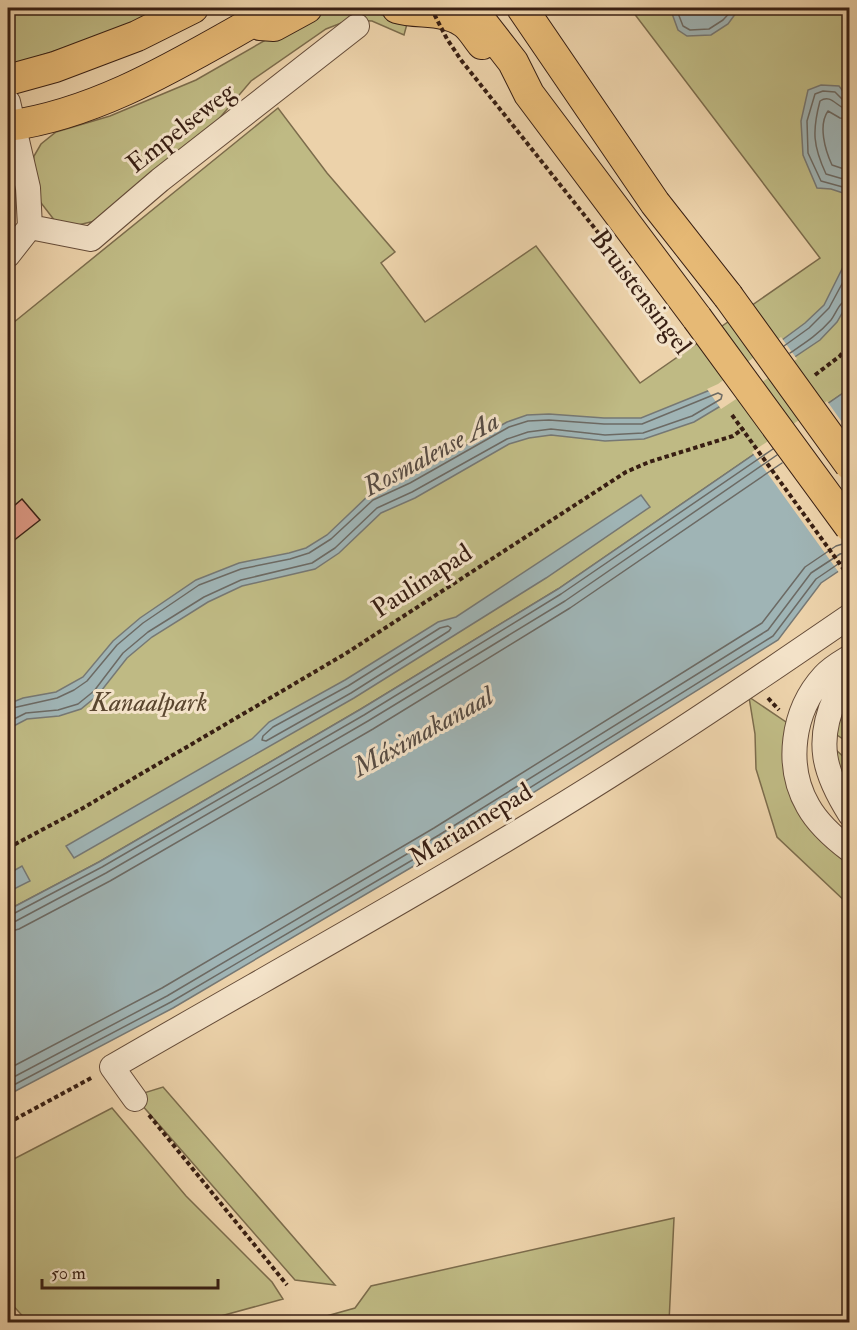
<svg xmlns="http://www.w3.org/2000/svg" width="857" height="1330" viewBox="0 0 857 1330" font-family="'IM FELL Double Pica',serif">
<style>
.green{fill:#bfba84;stroke:#7c6c4c;stroke-width:1.5}
.water{fill:#9fb4b5;stroke:#767874;stroke-width:1.5}
.pier{fill:#ecd2aa}
.lines{fill:none;stroke-linecap:round;stroke-linejoin:round}
.shore{stroke:#6c6a64;stroke-width:1.5}
.building{fill:#dd9783;stroke:#381f13;stroke-width:1.5}
.minor-casing{stroke:#654c39;stroke-width:26}
.major-casing{stroke:#381f13;stroke-width:32}
.path{stroke:#381f13;stroke-width:4;stroke-dasharray:4.5 3;stroke-linecap:butt}
.minor{stroke:#f3e2c8;stroke-width:24}
.major{stroke:#e6b975;stroke-width:30}
.major-bridge-casing{stroke:#381f13;stroke-width:32;stroke-linecap:butt}
.path-bridge{stroke:#381f13;stroke-width:4;stroke-dasharray:4.5 3;stroke-linecap:butt}
.major-bridge{stroke:#e6b975;stroke-width:30}
.labels{text-anchor:middle;dominant-baseline:central;stroke-width:6;stroke-linejoin:round;paint-order:stroke}
.street-label{font-size:26px;fill:#381f13;stroke:#f3e2c8}
.park-label{font-size:26px;font-style:italic;fill:#5a462f;stroke:#f3e2c8}
.water-label{font-size:27px;font-style:italic;fill:#574c44;stroke:#f3e2c8}
</style>
<rect width="100%" height="100%" fill="#ecd2aa"/>
<filter id="stains"><feTurbulence type="fractalNoise" baseFrequency=".00333" numOctaves="4"/><feColorMatrix values="0 0 0 0 .2 0 0 0 0 .09 0 0 0 0 .02 0 0 0 .5 -.17"/></filter>
<radialGradient id="worn" r=".72"><stop offset=".6" stop-color="#630" stop-opacity="0"/><stop offset="1" stop-color="#630" stop-opacity=".3"/></radialGradient>
<!-- green -->
<path class="green" d="M8,8H162C113,34 60,49 8,66Z
M335,8H364L407,24L404,35L372,21L349,20L326,29L251,81L206,134L95,221L78,225L55,221L38,199L32,173L34,156L41,144L56,132L110,116L196,80L311,14Z
M630,8H849V389L558,589L361,709L99,862L8,910V327L278,108L327,173L395,252L381,263L425,322L536,246L640,383L820,258Z
M8,173L13,189L11,220H8Z
M849,688V743L834,733Z
M749,697L789,724L783,751L786,770L849,858V905L777,837L756,769L755,734Z
M834,748L849,762V804Z
M163,1087L335,1285L295,1280L134,1096Z
M112,1108L186,1196L272,1282L283,1299L199,1322H28L8,1300V1162Z
M674,1218L669,1322L652,1320L636,1322H305L355,1308L371,1286Z"/>
<!-- water -->
<path class="water" d="M670,8H756L736,13L728,24L711,35L687,36L678,30Z
M821,85L839,86L849,99V195L831,189L817,188L803,155L801,121L808,90Z
M849,255V301L837,322L820,340L729,401L694,422L644,439L605,441L551,435L529,438L509,444L415,498L381,513L339,553L315,569L242,586L208,602L152,637L127,658L98,695L81,709L59,716L27,719L8,729V704L23,698L56,692L83,677L113,641L140,618L196,580L239,563L289,553L306,548L327,535L369,495L407,478L507,422L527,415L549,414L604,418H641L720,386L805,323L824,305Z
M849,389V564L821,583L778,640L446,847L173,1008L8,1095V910L99,862L361,709L558,589Z
M641,495L650,507L546,578L354,698L74,858L66,846L252,739L269,722L345,680L438,622L456,617Z
M22,866L30,881L8,892V874Z"/>
<!-- pier -->
<path class="pier" d="M781,337L797,359L721,409L707,389L718,384Z
M827,401L849,432L850,567L840,574L752,452Z"/>
<g class="lines">
<!-- shore -->
<path class="shore" d="M676,8L683,26L690,30L709,29L723,20L734,8
M850,102L844,101L835,92L823,91L815,94L807,121L808,153L821,181L850,189
M850,110C837,109 832,93 820,101C812,131 813,146 826,174L850,181
M850,119L840,118L828,111C818,125 825,150 832,165L850,171
M784,346L809,328L829,308L850,269
M790,353C805,343 819,334 831,320C837,312 839,301 850,299
M448,626L451,628L449,631L351,693L266,741L262,740L263,736L273,727L348,686L440,628Z
M8,709L57,698L74,690L87,681L117,645L143,623L199,585L241,569L290,559L309,553L331,539L373,500L410,483L509,427L528,421L549,420L604,424H642L718,393L722,395L721,399L692,416L643,433L605,435L551,429L528,432L507,439L412,492L377,508L335,548L312,563L241,580L204,597L148,632L123,653L94,691L78,704L58,710L26,713L8,722
M8,915L13,914L102,867L364,715L561,594L773,449
M8,922L16,921L106,873L368,721L565,601L777,455
M8,932L19,929L110,881L373,729L570,608L782,463
M8,1069L162,988L434,828L762,623L805,567L836,546L846,543
M8,1080L167,996L439,835L768,630L811,573L840,554L850,552
M8,1088L171,1002L443,842L773,636L816,579L844,560L850,559"/>
</g>
<!-- building -->
<path class="building" d="M22,499L40,520L8,545V511Z"/>
<g class="lines">
<!-- minor casing -->
<g class="minor-casing">
<path id="minor" d="M8,102L28,188L30,227L8,255
M30,227L91,239L160,180L357,26
M850,657C840,663 831,668 824,676C792,711 785,766 808,806C818,824 834,838 850,850
M850,672C844,679 840,688 836,696C815,742 824,773 850,814
M135,1099L112,1067C288,965 468,867 639,757C710,712 780,664 850,616"/>
</g>
<!-- major casing -->
<g class="major-casing">
<path id="major" d="M397,8C418,14 445,9 463,22C471,27 476,37 482,44
M471,8L513,62L529,94L697,318
M522,8L655,203L728,296
M260,25L274,26L307,8
M8,80L55,67L137,36L193,8
M8,126C107,112 192,55 278,8"/>
</g>
<!-- path -->
<path class="path" d="M815,375L840,356L850,343
M768,698L779,710
M8,848L83,808L345,654L626,472L649,462L733,436L744,428
M149,1115L287,1285
M8,1123L93,1077"/>
<!-- minor -->
<use href="#minor" class="minor"/>
<!-- major -->
<use href="#major" class="major"/>
<!-- major-bridge casing -->
<g class="major-bridge-casing">
<path id="major-bridge" d="M728,296L850,465
M697,318L850,527"/>
</g>
<!-- path-bridge -->
<path class="path-bridge" d="M431,8L447,39L461,60L639,284L674,334
M732,415L850,578"/>
<!-- major-bridge -->
<use href="#major-bridge" class="major-bridge"/>
</g>
<g class="labels">
<!-- street labels -->
<g class="street-label">
<text transform="translate(181 128) rotate(-38)">Empelseweg</text>
<text transform="translate(641 292) rotate(53)">Bruistensingel</text>
<text transform="translate(422 581) rotate(-33)">Paulinapad</text>
<text transform="translate(471 825) rotate(-31)">Mariannepad</text>
</g>
<!-- park labels -->
<g class="park-label">
<text x="149" y="703">Kanaalpark</text>
</g>
<!-- water labels -->
<g class="water-label">
<text transform="translate(431 454) rotate(-28)">Rosmalense Aa</text>
<text transform="translate(423 732) rotate(-29)">Máximakanaal</text>
</g>
</g>
<!-- margin -->
<rect width="857" height="1330" fill="none" stroke="#ecd2aa" stroke-width="30"/>
<rect x="9" y="9" width="839" height="1312" fill="none" stroke="#381f13" stroke-width="3"/>
<rect x="15" y="15" width="827" height="1300" fill="none" stroke="#381f13" stroke-width="1.5"/>
<!-- scale -->
<path d="M42 1279v9h176v-9" fill="none" stroke="#381f13" stroke-width="3"/>
<text x="51" y="1279" font-size="18" fill="#381f13" stroke="#f3e2c8" stroke-width="4.5" paint-order="stroke">50 m</text>
<rect width="100%" height="100%" filter="url(#stains)"/>
<rect width="100%" height="100%" fill="url(#worn)"/>
</svg>
